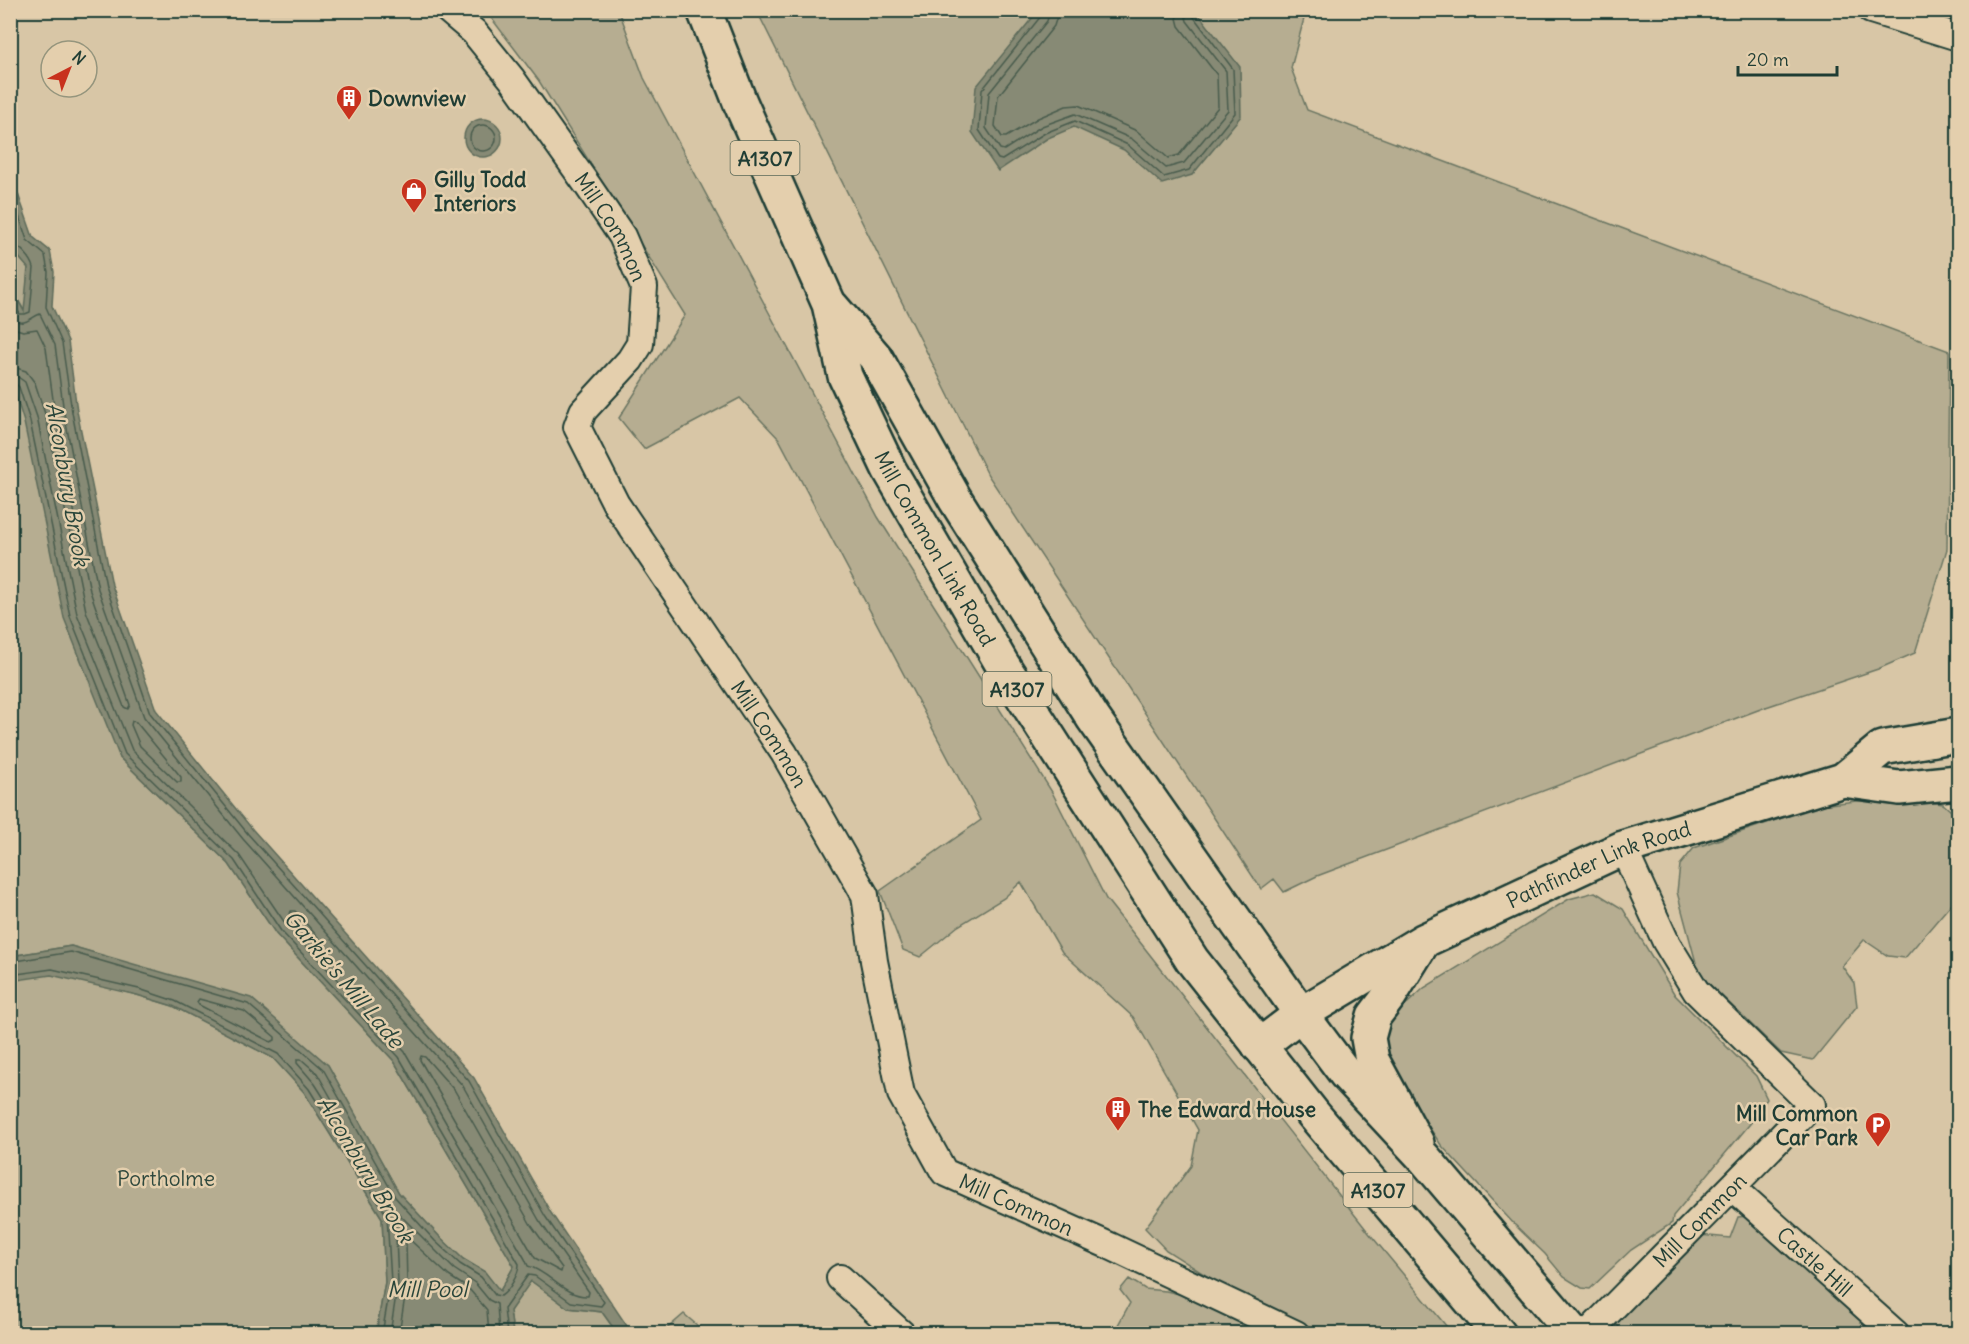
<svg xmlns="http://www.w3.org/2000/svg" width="1969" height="1344" viewBox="0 0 1969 1344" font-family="Delius,sans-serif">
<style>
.green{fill:#b6ad91;stroke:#6a7562;stroke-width:1.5}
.water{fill:#878a74;stroke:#5d6b5a;stroke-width:1.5}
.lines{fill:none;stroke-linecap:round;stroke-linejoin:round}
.shore{stroke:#495c4e;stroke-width:1.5}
.street-casing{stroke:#1f3d34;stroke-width:30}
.secondary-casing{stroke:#1f3d34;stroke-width:38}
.primary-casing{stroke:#1f3d34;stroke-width:38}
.street{stroke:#e4cfad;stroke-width:26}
.secondary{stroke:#e4cfad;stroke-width:33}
.primary{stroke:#e4cfad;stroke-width:33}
.labels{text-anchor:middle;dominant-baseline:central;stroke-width:5;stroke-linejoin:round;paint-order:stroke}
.shield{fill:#e4cfad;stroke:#5a6958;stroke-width:1.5}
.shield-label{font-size:20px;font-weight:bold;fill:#1f3d34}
.poi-label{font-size:21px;font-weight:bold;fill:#1f3d34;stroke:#e4cfad;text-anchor:start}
.street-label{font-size:21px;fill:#1f3d34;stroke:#e4cfad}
.park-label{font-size:21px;fill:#2e483d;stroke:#e4cfad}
.water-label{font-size:22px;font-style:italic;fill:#29453a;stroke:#e4cfad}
</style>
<rect width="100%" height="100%" fill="#d8c6a6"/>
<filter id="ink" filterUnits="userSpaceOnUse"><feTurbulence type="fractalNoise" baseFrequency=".0167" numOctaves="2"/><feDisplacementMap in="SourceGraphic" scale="12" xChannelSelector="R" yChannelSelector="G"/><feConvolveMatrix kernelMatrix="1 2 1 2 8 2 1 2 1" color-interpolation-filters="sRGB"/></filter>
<g filter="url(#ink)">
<!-- green -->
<path class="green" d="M486,11H619L644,78L878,517L1052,792L1106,899L1369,1233L1452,1333H1297L1166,1250L1145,1228L1191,1166L1198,1130L1133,1017L1062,952L1021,882L1004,898L958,926L920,957L903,950L880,891L981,820L779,439L740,398L644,449L619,418L685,315L539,81Z
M757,11H1306L1291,68L1307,110L1949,351L1947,549L1915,653L1878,669L1766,707L1317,876L1284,892L1274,879L1261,889L988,475Z
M10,248L28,267L25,312L11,288Z
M10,359L120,758L229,864L276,934L394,1061L514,1266L499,1292L485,1272L463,1259L439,1236L399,1193L328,1065L225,993L71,946L11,956Z
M1893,797L1943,804L1958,817V896L1905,958L1888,956L1864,940L1842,966L1854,983L1857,1006L1813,1060L1781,1053L1699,974L1677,892L1680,865L1694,848L1820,805Z
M1595,892L1623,909L1675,995L1756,1076L1767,1099L1754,1119L1673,1216L1672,1223L1631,1250L1590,1289L1582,1288L1564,1277L1545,1254L1515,1225L1441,1145L1407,1094L1389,1058L1385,1031L1397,1013L1424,988L1569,899Z
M49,972L137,995L173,1006L273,1058L304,1092L382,1218L385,1282L376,1333L11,1334L10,981Z
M1748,1216L1866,1324L1869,1333H1624L1611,1318L1689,1234L1730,1238L1738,1217Z
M1129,1279L1145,1289L1166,1291L1211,1301L1267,1334H1113L1130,1303L1120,1290Z
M530,1280L568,1308L602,1312L617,1333H513L510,1311Z
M684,1314L706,1333H662Z"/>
<!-- water -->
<path class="water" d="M1038,11H1196L1240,67L1241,116L1192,175L1162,184L1124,150L1074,127L1048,138L998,171L972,132L976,87Z
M464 138a19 19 0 1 1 38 0a19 19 0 1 1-38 0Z
M10,171L33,237L50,251L54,272L52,306L68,341L77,411L112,585L156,710L253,830L474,1078L551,1213L629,1329L626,1333H617L602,1312L568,1308L531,1281L510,1311L513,1333H376L385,1282L382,1218L304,1092L273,1058L173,1006L137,995L51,975L11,981V956L71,946L251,998L328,1065L399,1193L439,1236L463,1259L485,1272L500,1291L514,1266L394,1061L276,934L229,864L120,758L64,618L24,422L11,381V288L24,311L28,268L11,248Z"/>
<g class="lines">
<!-- shore -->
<path class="shore" d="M1042,10L1041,16L982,90L979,130L998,159L1002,160L1045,133L1075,121L1128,145L1164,177L1189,170L1235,113L1233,69L1193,16L1192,10
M1050,10L1047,21L989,93L986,128L1000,149L1004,150L1042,126L1075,114L1132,139L1166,168L1184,163L1228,110L1226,71L1187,21L1184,10
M1059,10L1054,26L998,96L995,126L1002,137H1006L1038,118L1066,106L1078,105L1137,131L1168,158L1179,155L1218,107L1217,75L1179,26L1175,10
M470 138a13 13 0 1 1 26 0a13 13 0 1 1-26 0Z
M10,189L27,240L45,255L48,272L46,307L62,343L72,412L106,586L150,713L248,834L469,1081L545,1216L604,1302L601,1306L571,1302L535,1276L528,1275L504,1309L507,1334
M10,244C20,245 32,259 34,268L30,312L25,314H20L10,300
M10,315C23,330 29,318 40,314L55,345L64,413L98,589L144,717L243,839L463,1086L539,1220L589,1292L588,1296C564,1297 550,1272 528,1266L525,1259L405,1052L287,926L239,855L132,750L77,614L37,417L25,382L18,377L10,375
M10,327L23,331L37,329L46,348L55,414L90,591L130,705L128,709L124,707L86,611L46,417L35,383L26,371L10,366
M10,383H15L19,387L30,421L70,616L125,754L234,860L281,931L399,1057L519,1264C519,1274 509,1291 501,1296L495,1295L481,1277L460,1264L435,1241L395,1197L323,1069L248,1004L71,952L10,962
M132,721L136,722L181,777V782H177L140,746L131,725Z
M291,911H295L324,944L323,948H319L290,914Z
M10,975L52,969L139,989L175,1001L278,1054L309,1089L387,1216L391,1282L382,1334
M199,999L244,1011L275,1037V1040L271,1042L199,1005L197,1002Z
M421,1056L425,1057L455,1091L531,1225L562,1268L561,1272L535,1258L420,1060Z
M297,1059H301L317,1073L334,1103L333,1106H329L315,1084L297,1063Z
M390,1334L398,1282L395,1216L398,1213L454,1269L475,1283L489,1300L497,1304L499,1334
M399,1334L407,1284L406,1241L408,1238L449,1276L469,1289L487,1310L489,1334"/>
<!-- street casing -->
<g class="street-casing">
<g id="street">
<path id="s1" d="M448,10L474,32L512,79L588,186L622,236L644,287L640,344L630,360L583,411L577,427L616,504L784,753L865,895L874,961L901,1094L944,1172L1110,1246L1296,1334"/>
<path d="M1871,10L1958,37"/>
<path id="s2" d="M1733,1188L1896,1334"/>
<path d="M840,1278L902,1334"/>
<path id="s3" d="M1587,1334C1662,1257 1738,1182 1812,1105L1696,991L1666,942L1623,848"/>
</g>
</g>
<!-- secondary casing -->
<g class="secondary-casing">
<g id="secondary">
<path d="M1843,780L1899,788L1958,782"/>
<path id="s4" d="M1259,1046L1301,1014L1423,941L1623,848L1843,780L1882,748L1958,735"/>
<path d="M1417,1143L1372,1060L1368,1038L1374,1016L1390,995L1421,945"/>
</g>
</g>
<!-- primary casing -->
<g class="primary-casing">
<g id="primary">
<path id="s5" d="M704,10L740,102L829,304L845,376L889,469L1002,664L1192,960L1314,1115L1499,1334"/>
<path d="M832,307L876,358L955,499L1093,718L1301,1014L1345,1073L1425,1159L1574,1334"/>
</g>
</g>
<!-- street -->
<use href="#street" class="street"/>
<!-- secondary -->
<use href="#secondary" class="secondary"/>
<!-- primary -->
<use href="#primary" class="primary"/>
</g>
</g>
<!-- icons -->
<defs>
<g id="building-pin" transform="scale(1.35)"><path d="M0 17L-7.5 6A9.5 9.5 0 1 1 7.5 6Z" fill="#c8321e" stroke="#e4cfad"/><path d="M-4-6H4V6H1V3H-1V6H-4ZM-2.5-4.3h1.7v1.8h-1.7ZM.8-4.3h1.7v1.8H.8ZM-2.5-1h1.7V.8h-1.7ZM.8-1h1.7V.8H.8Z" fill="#fff"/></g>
<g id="shop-pin" transform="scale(1.35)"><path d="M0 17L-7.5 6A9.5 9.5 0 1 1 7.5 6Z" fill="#c8321e" stroke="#e4cfad"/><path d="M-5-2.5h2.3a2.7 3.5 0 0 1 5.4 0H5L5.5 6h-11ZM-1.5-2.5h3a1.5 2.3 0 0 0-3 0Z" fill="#fff"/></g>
<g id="parking-pin" transform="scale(1.35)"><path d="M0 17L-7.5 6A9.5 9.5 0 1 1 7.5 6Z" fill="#c8321e" stroke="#e4cfad"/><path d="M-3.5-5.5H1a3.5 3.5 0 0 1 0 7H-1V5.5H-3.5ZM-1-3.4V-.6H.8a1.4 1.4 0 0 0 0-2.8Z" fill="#fff"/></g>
</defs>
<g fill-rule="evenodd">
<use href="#building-pin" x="349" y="98"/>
<use href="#shop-pin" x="414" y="191"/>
<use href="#building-pin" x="1118" y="1109"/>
<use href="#parking-pin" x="1878" y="1125"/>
</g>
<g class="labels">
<!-- shield labels -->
<g class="shield">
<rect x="730.5" y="141" width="69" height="34" rx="4.5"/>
<rect x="982.5" y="672" width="69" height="34" rx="4.5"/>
<rect x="1343.5" y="1173" width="69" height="34" rx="4.5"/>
</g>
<g class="shield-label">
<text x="765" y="158">A1307</text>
<text x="1017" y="689">A1307</text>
<text x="1378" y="1190">A1307</text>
</g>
<!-- poi labels -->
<g class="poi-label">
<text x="368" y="98">Downview</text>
<text x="434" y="179">Gilly Todd<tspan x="434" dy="24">Interiors</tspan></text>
<text x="1138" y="1109">The Edward House</text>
<text x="1858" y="1113" text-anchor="end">Mill Common<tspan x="1858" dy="24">Car Park</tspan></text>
</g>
<!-- street labels -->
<g class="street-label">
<text stroke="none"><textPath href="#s1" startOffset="273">Mill Common</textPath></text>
<text stroke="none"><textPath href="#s5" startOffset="588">Mill Common Link Road</textPath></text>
<text stroke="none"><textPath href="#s1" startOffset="867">Mill Common</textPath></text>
<text stroke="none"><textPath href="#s4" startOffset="387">Pathfinder Link Road</textPath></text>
<text stroke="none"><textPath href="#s1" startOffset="1425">Mill Common</textPath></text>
<text stroke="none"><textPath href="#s3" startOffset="160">Mill Common</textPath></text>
<text stroke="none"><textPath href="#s2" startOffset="110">Castle Hill</textPath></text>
</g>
<!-- park labels -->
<g class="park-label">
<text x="166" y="1178">Portholme</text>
</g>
<!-- water labels -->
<g class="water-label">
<text transform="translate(68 484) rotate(80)">Alconbury Brook</text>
<text transform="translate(344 979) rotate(50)">Garkie's Mill Lade</text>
<text transform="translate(366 1169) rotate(59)">Alconbury Brook</text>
<text x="427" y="1289">Mill Pool</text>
</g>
</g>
<!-- margin -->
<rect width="1969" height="1344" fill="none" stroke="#e4cfad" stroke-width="36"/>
<rect x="18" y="18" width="1933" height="1308" fill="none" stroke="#1f3d34" stroke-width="2" filter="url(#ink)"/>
<!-- north arrow -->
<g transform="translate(69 69) rotate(42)"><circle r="28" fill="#e4cfad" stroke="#95957d" stroke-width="1.5"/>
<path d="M0-4.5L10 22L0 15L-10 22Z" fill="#c8321e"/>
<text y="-9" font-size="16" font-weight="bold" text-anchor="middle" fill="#1f3d34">N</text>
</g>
<!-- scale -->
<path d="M1738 66v9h99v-9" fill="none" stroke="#1f3d34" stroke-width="3"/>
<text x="1747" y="66" font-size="18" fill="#1f3d34" stroke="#e4cfad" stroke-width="4.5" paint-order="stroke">20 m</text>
</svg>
